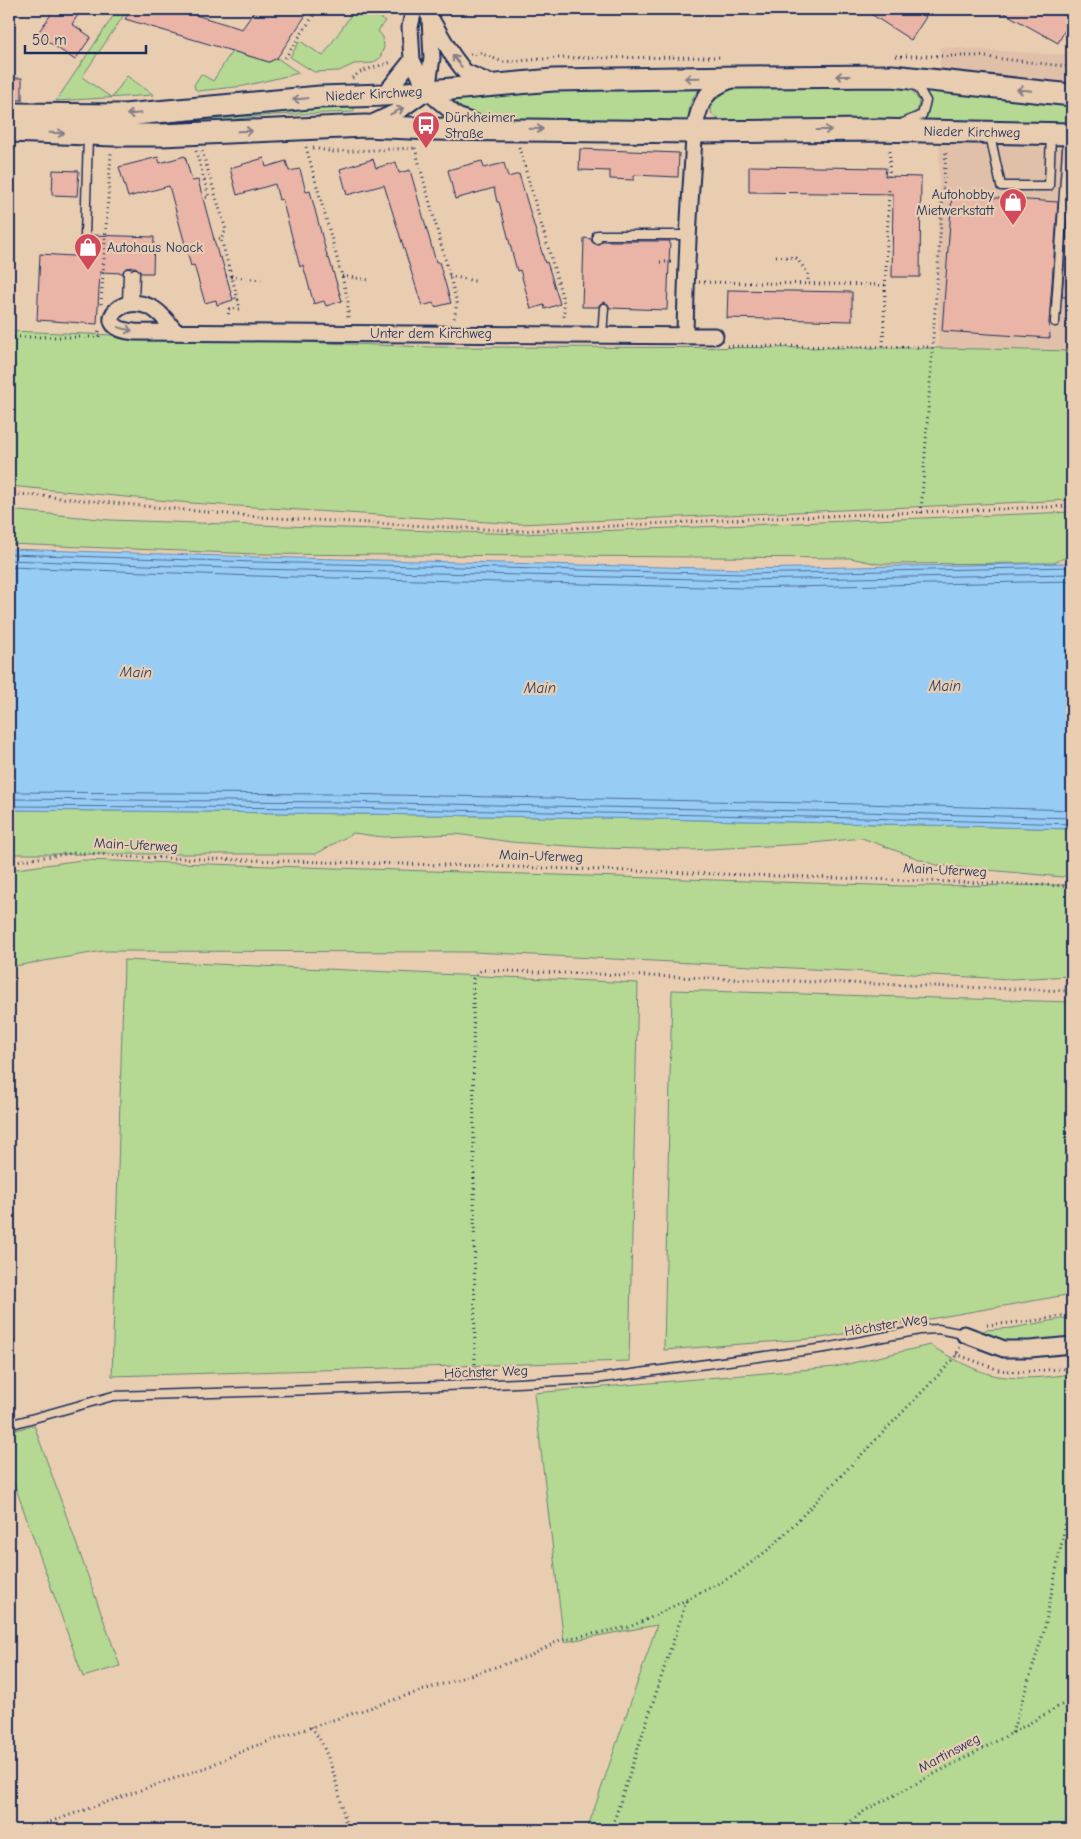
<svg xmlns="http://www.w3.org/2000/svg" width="1081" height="1839" viewBox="0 0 1081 1839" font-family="'Comic Neue',sans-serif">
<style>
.built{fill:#e1c0aa}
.green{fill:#b5d892;stroke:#688478}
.water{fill:#97ccf5;stroke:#658db9}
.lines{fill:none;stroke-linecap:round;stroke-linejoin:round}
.shore{stroke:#4d6e9a;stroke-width:1}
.building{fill:#eab4a6;stroke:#1b2f5e}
.lane-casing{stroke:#1b2f5e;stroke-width:11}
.street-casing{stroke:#1b2f5e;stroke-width:19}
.secondary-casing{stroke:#1b2f5e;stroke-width:25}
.path{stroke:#1b2f5e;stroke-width:3;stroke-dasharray:1 4;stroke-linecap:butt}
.lane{stroke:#e9cdb0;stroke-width:8}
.street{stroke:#e9cdb0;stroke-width:15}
.secondary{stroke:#e9cdb0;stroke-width:21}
.oneway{stroke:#827e87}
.labels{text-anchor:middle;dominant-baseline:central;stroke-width:4.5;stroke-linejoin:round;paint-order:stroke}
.street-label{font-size:14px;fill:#1b2f5e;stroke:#e9cdb0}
.poi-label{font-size:14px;fill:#1b2f5e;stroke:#e9cdb0;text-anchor:start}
.water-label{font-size:15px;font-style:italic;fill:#273f6d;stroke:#e9cdb0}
</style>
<rect width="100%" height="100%" fill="#e9cdb0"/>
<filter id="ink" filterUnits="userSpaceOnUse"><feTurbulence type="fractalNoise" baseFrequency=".02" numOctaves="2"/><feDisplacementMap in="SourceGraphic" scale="10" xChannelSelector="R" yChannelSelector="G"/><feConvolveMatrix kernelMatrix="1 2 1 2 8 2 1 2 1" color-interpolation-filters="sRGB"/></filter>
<g filter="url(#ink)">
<!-- built -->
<path class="built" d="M940,47L1048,54H1072V351L938,348Z"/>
<!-- green -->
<path class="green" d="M118,9H128L82,77L112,98L127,76L154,95L56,101Z
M355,9H366L385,21L378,31L383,37L384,47L380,58L373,63L354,64L339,71L314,72L290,57L300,41L323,56Z
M232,51L269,62L277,58L299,73L244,86L198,91L195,89L194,85L201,74L213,81Z
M891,82L912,90L919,101L918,110L906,117L890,120L724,123L712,115C707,93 724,89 741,85Z
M704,85C691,96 688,107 689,123H484L443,100L517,91Z
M924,89L1072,104V126H915L927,117L931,99Z
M354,104V112L272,115L130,131L57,123Z
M9,331L430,347L938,348L1072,351V500L519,524L190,503L9,486Z
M9,510L110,520L521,534L1072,512V554L1054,563L879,564L850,558L256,554L9,544Z
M9,810C363,813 718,819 1072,829V872L1062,877L935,865L862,838L803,844L691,850L597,848L511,842L456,834L383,837L353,833L316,854H9Z
M82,860L904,886L1072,885V976L1010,979L474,952L103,951L9,967V870Z
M124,960L638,983L629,1361L112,1376Z
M672,990L1072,1002V1294L821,1338L664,1350Z
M1072,1317V1340L1014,1343L979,1334L985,1330L1012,1328Z
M930,1345C947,1356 978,1373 998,1376C1022,1380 1048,1377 1072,1374V1830H587L657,1625L564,1642L534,1393L835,1367Z
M34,1425L120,1666L83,1677L9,1469V1432Z"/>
<!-- water -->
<path class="water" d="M9,549L256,557L744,569L1072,563V829C718,819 363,813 9,810Z"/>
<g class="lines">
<!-- shore -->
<path class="shore" d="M9,554L256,562L744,574L1072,567
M9,560L256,569L744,580L1072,574
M9,567L256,576L744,588L1072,581
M9,792L339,794L862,804L1072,810
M9,799L339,802L862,812L1072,818
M9,806L339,808L862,818L1072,824"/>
</g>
<!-- building -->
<path class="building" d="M55,9H68L78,15L72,24L91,37L75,60L37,34Z
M132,9H195L192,14L242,29L256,9H310L277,58L269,62L125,19Z
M863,9H914L926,17L911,40Z
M997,9H1052L1071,19L1058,43Z
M9,78H22V100H9Z
M580,149L679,153L678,177L634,175V180L610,179V171L579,170Z
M185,156L192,181L198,180L219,258L221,257L233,300L217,305L216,300L205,303L194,265L191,266L169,186L128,197L119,167L158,157L160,163Z
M264,158L266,167L286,161L289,171L300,169L306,192L310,191L328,259L329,258L342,301L326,306L324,301L314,304L303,265L300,267L282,199L279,200L275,184L237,195L230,168Z
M373,159L376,168L396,162L399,173L410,170L436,262H439L451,303L435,307L433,303L422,306L384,185L347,195L340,169Z
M482,161L484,168L504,163L508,177L519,174L545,263L547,262L560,304L545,309L544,305L531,309L520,270L517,271L499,202H497L494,188L455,199L448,170Z
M749,166L886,168L885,176L921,177L920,277H892L893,194L749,192Z
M53,170L79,171L77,196L52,195Z
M952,195L1058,202L1049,322L1050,338L942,331Z
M1067,228H1072V297H1062Z
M91,235L154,237L153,273H141L138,269L135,267L126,268L122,273L100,272L97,324L37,320L40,254L89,257Z
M584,238L591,239L592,242L597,245L602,241H670L667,310L610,308L608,304L604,302L600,304L598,307H582Z
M728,290L852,292V321L727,318Z"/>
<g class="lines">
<!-- lane casing -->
<g class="lane-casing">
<path id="lane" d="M903,123L922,115L926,101L918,87L911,85
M990,135L1001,186H1049L1051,135
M85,236L88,136
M597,239V235H687
M127,304L128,273
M134,304L135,273
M1055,322L1068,135
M602,335L604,308
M9,1425L113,1396L475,1385L595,1379L825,1348L920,1330L938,1329L964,1334"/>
</g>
<!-- street casing -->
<g class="street-casing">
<path id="street" d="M414,9L410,27L412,60L427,91L457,116L484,126
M425,9L453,56L465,72L493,84
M384,95L412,60
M368,125L402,109L427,91L432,58L430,19
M176,332C169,324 160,311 150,307C119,292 90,329 135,332L715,336
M685,335C686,281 688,227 692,173C694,149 692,119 705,98C711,88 723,83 734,79
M964,1334L1004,1349H1030L1072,1345"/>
</g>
<!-- secondary casing -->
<g class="secondary-casing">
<path id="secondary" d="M9,114L124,115L320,97L384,95L553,80L740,77L892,76L1072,95
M9,131L114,135H162L365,126L432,129L695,132L872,130L1072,134"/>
</g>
<!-- path -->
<path class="path" d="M470,54L480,53L503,62L557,58L722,57
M896,56H977L1072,67
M285,58L318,9
M352,78L362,71L392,62
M306,147L342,276L348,301V320
M519,147L564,303V320
M313,148L334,152L414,148
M415,148L457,303L454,319
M196,151L209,197L203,198
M202,151L226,230L221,239L237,296L235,297L236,301L238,300L240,309H229L228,318
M889,177L890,149
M214,240L221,239
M776,256L796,258L808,273V283
M660,262H673
M226,276L261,280
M342,276L369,280
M449,276L475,281
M699,282L885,285
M101,304L111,153
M9,337H99V331
M727,346L932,347
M883,346L889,190
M9,493L258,517L520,531L724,520L1072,506
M921,513L946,150
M9,862L74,853H89L129,857L485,866L1072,886
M987,1325L1033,1321L1072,1314
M956,1354L999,1370L1020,1372L1072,1368
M475,1374L473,979L481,970L1072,991
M311,1727C331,1750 341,1800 347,1830
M1012,1733L1044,1631L1072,1491
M27,1830L207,1767L252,1747L399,1698L530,1656L560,1640L629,1627L650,1618L735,1575L773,1546L954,1359L960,1347
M611,1830L687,1599
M839,1830L866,1810L1012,1733L1072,1699"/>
<!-- lane -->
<use href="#lane" class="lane"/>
<!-- street -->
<use href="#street" class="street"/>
<!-- secondary -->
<use href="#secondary" class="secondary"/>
</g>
<!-- one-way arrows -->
<defs><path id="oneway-shaft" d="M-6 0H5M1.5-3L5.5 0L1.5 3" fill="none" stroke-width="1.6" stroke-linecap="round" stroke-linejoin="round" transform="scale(1.25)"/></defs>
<g class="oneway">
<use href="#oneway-shaft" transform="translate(457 61) rotate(-128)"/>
<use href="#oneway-shaft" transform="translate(843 76) rotate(180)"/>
<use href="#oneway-shaft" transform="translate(692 78) rotate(179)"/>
<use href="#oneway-shaft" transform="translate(1024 90) rotate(-174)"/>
<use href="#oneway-shaft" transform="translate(300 99) rotate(175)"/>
<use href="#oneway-shaft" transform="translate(397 111) rotate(-27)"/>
<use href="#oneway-shaft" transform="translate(134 114) rotate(175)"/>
<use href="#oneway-shaft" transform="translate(536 129) rotate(1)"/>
<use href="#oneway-shaft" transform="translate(824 130)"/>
<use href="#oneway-shaft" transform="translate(245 131) rotate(-2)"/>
<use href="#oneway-shaft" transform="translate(57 133) rotate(2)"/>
<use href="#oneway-shaft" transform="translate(125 329) rotate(15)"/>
</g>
</g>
<!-- icons -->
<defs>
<g id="bus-pin" transform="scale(1.4375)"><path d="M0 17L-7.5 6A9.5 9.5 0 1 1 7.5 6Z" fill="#d1495b" stroke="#e9cdb0"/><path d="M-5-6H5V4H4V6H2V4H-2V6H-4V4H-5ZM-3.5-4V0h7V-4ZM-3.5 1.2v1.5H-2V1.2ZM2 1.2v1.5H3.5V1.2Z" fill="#fff"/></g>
<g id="shop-pin" transform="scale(1.4375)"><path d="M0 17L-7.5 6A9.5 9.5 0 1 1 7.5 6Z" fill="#d1495b" stroke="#e9cdb0"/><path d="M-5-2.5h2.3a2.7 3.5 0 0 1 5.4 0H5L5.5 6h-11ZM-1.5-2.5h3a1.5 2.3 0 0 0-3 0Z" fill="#fff"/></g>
</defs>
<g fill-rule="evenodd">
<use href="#bus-pin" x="426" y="125"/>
<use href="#shop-pin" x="1013" y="202"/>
<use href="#shop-pin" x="88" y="247"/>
</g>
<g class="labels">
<!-- street labels -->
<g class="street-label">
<text transform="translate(374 94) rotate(-3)">Nieder Kirchweg</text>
<text transform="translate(972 132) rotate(1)">Nieder Kirchweg</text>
<text x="431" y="333">Unter dem Kirchweg</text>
<text transform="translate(136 845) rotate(3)">Main-Uferweg</text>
<text transform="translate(541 856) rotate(2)">Main-Uferweg</text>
<text transform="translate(945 870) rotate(3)">Main-Uferweg</text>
<text transform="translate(886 1325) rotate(-9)">Höchster Weg</text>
<text transform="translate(486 1372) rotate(-2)">Höchster Weg</text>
<text transform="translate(949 1753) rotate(-28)">Martinsweg</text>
</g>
<!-- poi labels -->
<g class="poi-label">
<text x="445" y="117">Dürkheimer<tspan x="445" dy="16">Straße</tspan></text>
<text x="994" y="194" text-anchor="end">Autohobby<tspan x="994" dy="16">Mietwerkstatt</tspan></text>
<text x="107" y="247">Autohaus Noack</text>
</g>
<!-- water labels -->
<g class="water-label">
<text transform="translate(136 672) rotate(2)">Main</text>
<text x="945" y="686">Main</text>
<text x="540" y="688">Main</text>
</g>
</g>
<!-- margin -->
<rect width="1081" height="1839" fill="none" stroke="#e9cdb0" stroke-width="30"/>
<rect x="15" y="15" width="1051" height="1809" fill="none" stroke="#1b2f5e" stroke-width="2" filter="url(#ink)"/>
<!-- scale -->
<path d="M25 45v8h121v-8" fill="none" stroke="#1b2f5e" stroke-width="2.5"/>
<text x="32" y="45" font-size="15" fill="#1b2f5e" stroke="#e9cdb0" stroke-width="4" paint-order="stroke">50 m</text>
</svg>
